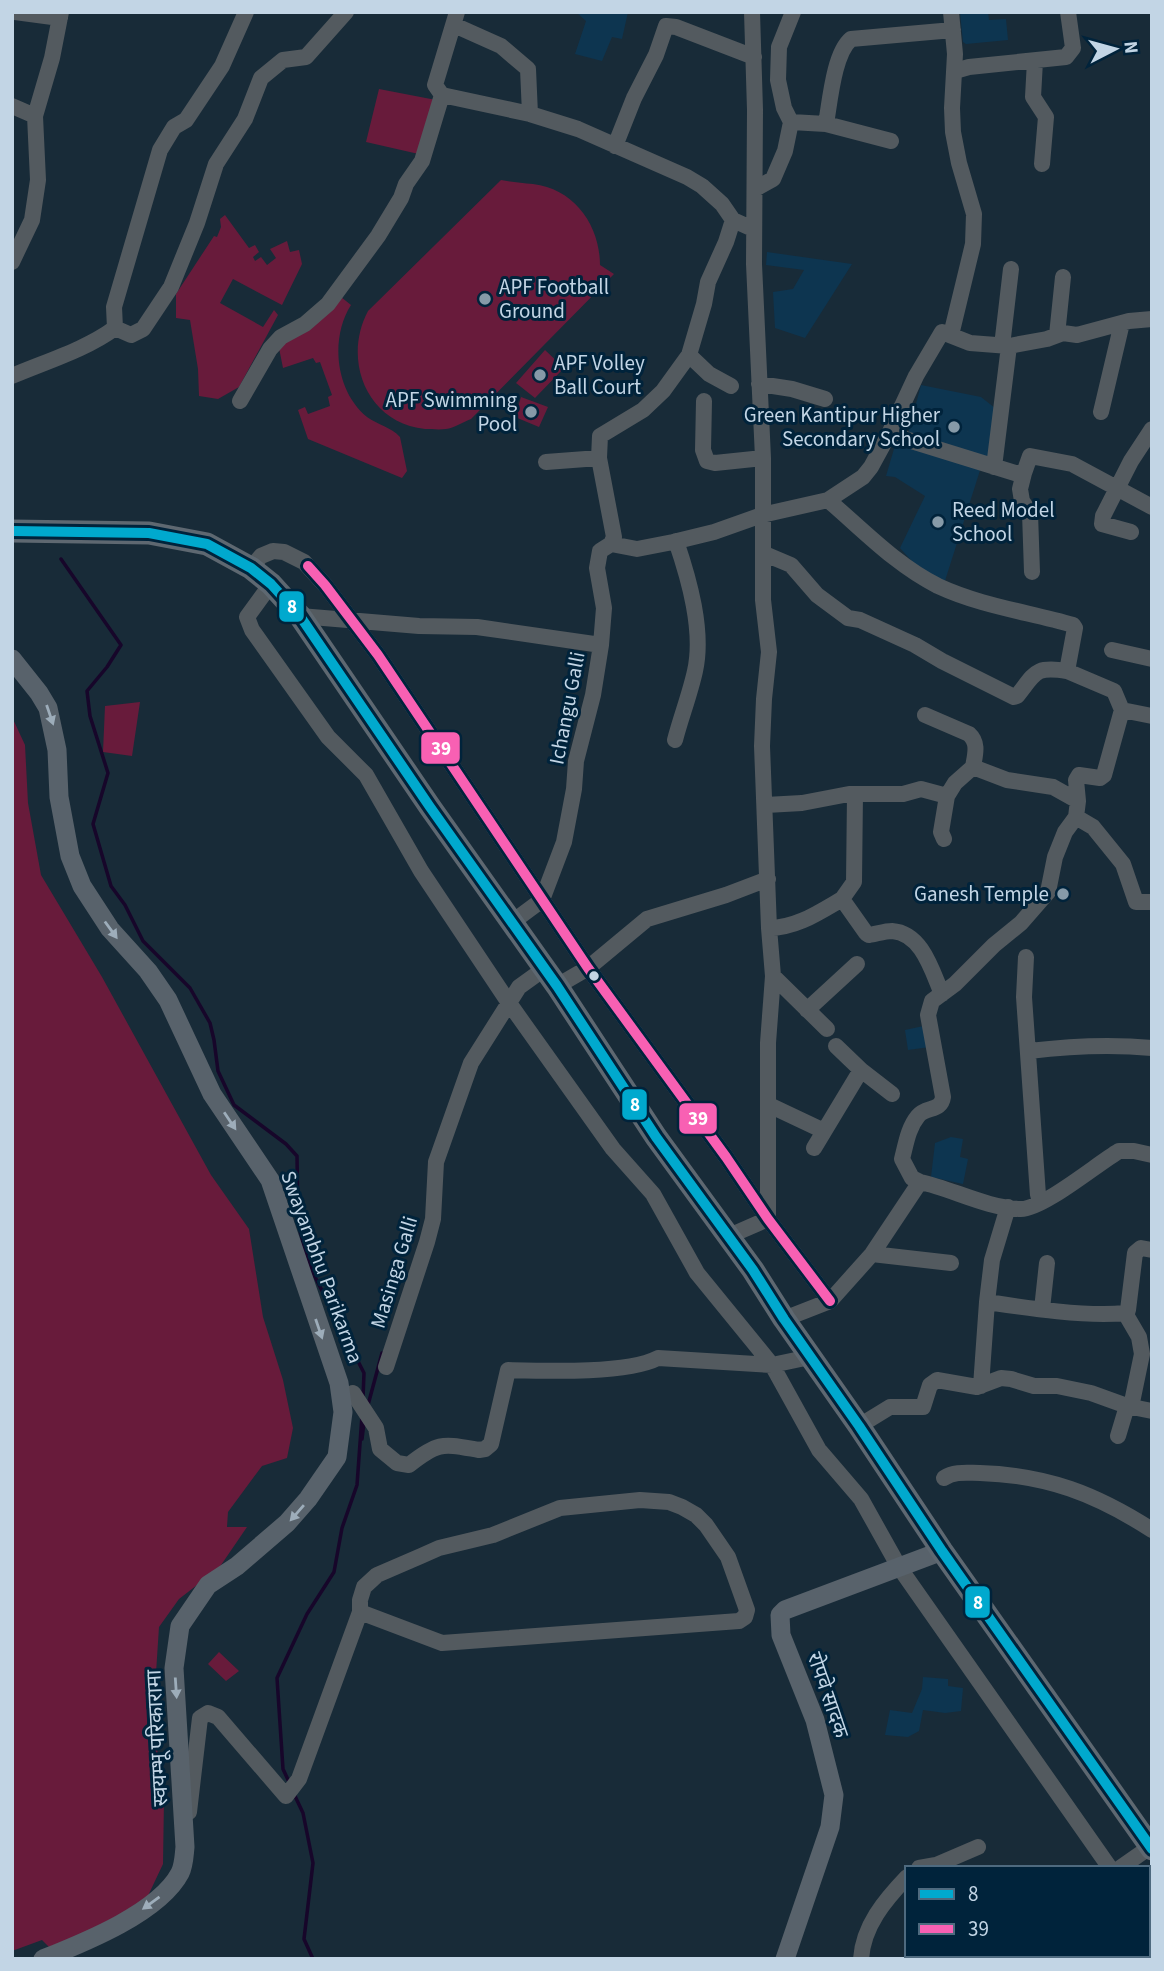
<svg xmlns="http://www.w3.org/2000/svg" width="1164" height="1971" viewBox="0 0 1164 1971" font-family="'Source Sans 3','Noto Sans Devanagari',sans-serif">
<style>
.built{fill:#0d3550}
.green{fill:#681b3b}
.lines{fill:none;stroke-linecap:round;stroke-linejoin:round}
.stream{stroke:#17062a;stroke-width:3.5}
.minor{stroke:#535a5f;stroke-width:16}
.major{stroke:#58626b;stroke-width:19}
.highway{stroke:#5e6871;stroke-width:23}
.bus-1-casing{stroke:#00233b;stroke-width:16}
.bus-2-casing{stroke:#00233b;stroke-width:16}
.bus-1{stroke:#00a9ce;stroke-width:10}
.bus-2{stroke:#f860b3;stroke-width:10}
.oneway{fill:#9dadba}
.poi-dot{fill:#869aa8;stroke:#00233b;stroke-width:2.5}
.bus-dot{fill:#c2d5e5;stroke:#00233b;stroke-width:2.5}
.labels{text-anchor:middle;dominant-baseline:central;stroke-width:6;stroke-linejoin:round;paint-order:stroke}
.poi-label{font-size:21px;fill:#c2d5e5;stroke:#00233b;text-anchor:start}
.street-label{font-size:21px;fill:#c2d5e5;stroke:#00233b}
.line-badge{stroke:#00233b;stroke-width:2.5}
.badge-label{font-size:19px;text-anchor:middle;font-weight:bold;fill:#fff}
</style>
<rect width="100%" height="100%" fill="#182b38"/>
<!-- built -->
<path class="built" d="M576,12H628L622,39L612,37L602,61L575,54L586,21Z
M960,12H988L989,20L1006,19L1008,40L966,44L963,42Z
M767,252L852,264L805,338L775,328L773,292L793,289L804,270L766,265Z
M921,385L981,397L1000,412L991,464H982L944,584L918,568L900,548L925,496L895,477L886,476L896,442L906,441Z
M928,1025L930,1047L908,1050L905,1030Z
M951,1137L963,1139L960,1157L968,1159L963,1184L931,1177L935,1143Z
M923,1677L948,1679V1686L963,1688L961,1711L945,1713L923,1710L919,1731L908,1737L885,1735L890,1710L912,1713L922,1689Z"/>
<!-- green -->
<path class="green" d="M379,89L436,100L423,155L366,142Z
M501,180C512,182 522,183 533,184C575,189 600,226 600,265L614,274L471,419C463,422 454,428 446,429C439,430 431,429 425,429C367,423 342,360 368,311Z
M225,215L249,248L255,245L259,252L253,257L255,261L261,257L267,265L276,258L270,249L287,241L290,252L299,250L302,264L282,305L233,279L220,303L263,327L274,310L278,315L239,387L218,399L199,396L198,369L190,320L176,318V294L214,236L217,237L221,227L220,219Z
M341,297L351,305C330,338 335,391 367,417C378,425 391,427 400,437L407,471L402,478L308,439L298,410L305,407L308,414L330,406L328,397L332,395L320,362L316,363L313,358L283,368L279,348Z
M545,350L564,368L535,398L516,383Z
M521,397L548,407L539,427L515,417Z
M140,702L132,756L103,752L105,706Z
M12,717L25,745L28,803L41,875L102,977L211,1175L249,1229L263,1317L283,1380L293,1428L287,1458L262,1466L228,1512L227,1527H247L219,1568L179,1599L159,1627L153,1719L164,1799L163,1864L146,1900L62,1946L49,1947L42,1940L12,1951Z
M219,1652L239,1671L226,1681L208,1664Z"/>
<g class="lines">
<!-- stream -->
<path class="stream" d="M61,559L121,645L107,667L87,691L90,716L108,773L93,824L111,886L125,905L143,941L190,988L210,1023L214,1040L218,1071L234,1105L286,1144L297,1156L298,1222L304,1246L313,1273L364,1373L363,1398
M368,1405L382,1353
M362,1439L364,1422
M290,1784L283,1769L277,1678L307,1614L334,1572L342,1528L357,1485L362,1416
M294,1794L303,1813L313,1863L304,1939L313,1959"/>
<!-- minor -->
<path class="minor" d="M15,12L60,18
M457,12L435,85L442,95L530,114
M454,25L501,46L528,69L530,114L578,129L687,177L702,186L722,204L733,220L753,229
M1035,61L1033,97L1046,117L1042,164
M955,71L969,67L1066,57L1073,48L1068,12
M12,106L35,116
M791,122L826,124C830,101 834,53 851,39L953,30
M826,124L891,141
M615,146L634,98L656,55L666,26L676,27L754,57
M755,189L773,179L785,151L791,122L784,108L778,80L779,47L793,12
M12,262L32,220L38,180L35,116L52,58L61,12
M115,328L131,335L143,329L171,287L197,223L216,164L245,119L261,78L283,60L306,57L346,12
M115,328L114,307L160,150L174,127L186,120L222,66L246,12
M951,335L973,244L974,214L959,163L953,132L952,108L955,54L951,12
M1057,335L1063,277
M1002,346L1011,269
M689,355L709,374L731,386
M12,376C47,361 85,350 115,328
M759,384L792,389L825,399
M240,401L270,349L281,337L305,324L328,304L378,236L401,198L406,184L422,161L442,95
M704,401L703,450L707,461L715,463L763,458
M1101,412L1122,323
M889,434L1015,473H1024L1030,456L1072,464L1152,507
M546,462L599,458
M994,467L1009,346
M1024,473L1020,489L1022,501L1030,513L1032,572
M828,500C863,530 896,565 938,586C981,606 1028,612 1073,625L1075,628L1067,671L1114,691L1122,710L1104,775L1100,778L1079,775L1076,780L1078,801L1076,817L1065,832L1055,857L1048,892L1021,923L994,945L955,984L932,1001L928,1015L943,1097C941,1112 926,1106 918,1116C908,1128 906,1144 902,1159L912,1178L920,1182
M1131,532L1102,524L1103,516L1131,461L1152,429
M611,544L614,537L599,458L600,436L643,410L663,391L689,355L704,304L708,282L726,242L733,220
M765,554L791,565L817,595L848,618L860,620L915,645L942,661L1014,697L1017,696C1036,672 1035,666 1067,671
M251,568L261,556L273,551L284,552L304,562L325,585L378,655L588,968L726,1157L768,1219L830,1301
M271,584L247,617L252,630L328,737L366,775L421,871L509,1003L613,1149L653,1194L697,1273L772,1365L819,1450L861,1499L899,1567L1110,1868
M300,616L419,626L477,627L601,645L593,695L576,761L574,789L564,842L542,900L511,923
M601,645L604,608L597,568L600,551L611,544L637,549L673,542L714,532L762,515L828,500L863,477L871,467L889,434L916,376L942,332L970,343L1009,346L1047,339L1063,333L1077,335L1129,321L1152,319
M1112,650L1152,659
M1122,710L1152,716
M925,715L969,734C979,743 975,755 973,767
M675,740C681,717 690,694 695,671C704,631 689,579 676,541
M766,805L802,803L849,794H903L921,789L947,796L955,783L973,767L1007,780L1053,787L1078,801
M1076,817L1093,827L1123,864L1136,902H1152
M944,839L941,832L947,796
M842,899L854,882L855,794
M769,928C796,928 818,913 842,899L866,933L869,935C876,934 885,931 892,931C922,933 932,971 942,994
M1026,957L1024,997L1038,1195
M773,976L827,1029
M557,986L588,968L647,919L726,895L768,879
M807,1010L857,964
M836,1046L861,1070L892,1094
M1029,1051C1070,1046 1111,1044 1152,1048
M769,1105L824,1131
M814,1148L861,1070
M729,1236L768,1219V1043L773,976L769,928L762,746L764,699L769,652L763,600V458L754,264L755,110L752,12
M872,1254L951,1263
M987,1302C1027,1308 1086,1317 1125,1313L1128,1310L1135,1253L1141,1248L1152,1250
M1042,1309L1047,1263
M1125,1313L1139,1337L1142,1354L1131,1407
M784,1319L830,1301L872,1254L920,1182C953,1189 986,1208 1021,1209C1043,1209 1097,1164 1119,1151H1134L1152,1155
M386,1367L427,1242L433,1219L436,1162L471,1063L519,987L544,969
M981,1386L987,1302L992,1260L1008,1207
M353,1393L376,1428L380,1449L397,1463L409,1465C439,1441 443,1444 479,1450L485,1449L491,1444L508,1370C545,1371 627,1374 658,1358L772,1365L810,1357
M859,1426L890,1407H923L930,1385L937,1380L977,1387L1001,1378L1011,1379L1034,1386H1057L1091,1393L1127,1406L1152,1411
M1118,1436L1127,1406
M944,1478C955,1471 967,1473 980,1473C1047,1475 1096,1494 1152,1530
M189,1812L200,1718L208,1713L218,1717L286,1796L299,1779L360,1612V1600L364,1587L377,1575L421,1556L439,1548L493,1535L560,1508L640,1500L669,1502L682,1507L696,1515L706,1525L728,1557L747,1610L745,1617L739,1621L442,1643L360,1612
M919,1868L936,1865L978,1847
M1120,1868L1150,1847
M1148,1923L1152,1928
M1062,1955L1063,1959
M861,1959C863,1926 885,1900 907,1877
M1031,1959L1037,1955"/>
<!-- major -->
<path class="major" d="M12,659L39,693L48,708L57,750L59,797L70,856L82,886L110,929L148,971L168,1000L212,1094L270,1180L339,1383L343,1412L337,1457L308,1499L287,1523L237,1566L208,1585L180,1626L174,1668L185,1847C184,1856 184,1865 180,1873C159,1913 83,1943 43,1959
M785,1959L830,1827L834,1795L815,1720L781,1635L780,1615L785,1610L942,1551"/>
<!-- highway -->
<path class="highway" d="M12,531L149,533L207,544L251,568L271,584L300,616L430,807L557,986L656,1137L753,1270L784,1319L859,1426L942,1551L1152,1849"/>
<!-- bus-1 casing -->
<g class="bus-1-casing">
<path id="bus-1" d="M12,531L149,533L207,544L251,568L271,584L300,616L430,807L557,986L656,1137L753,1270L784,1319L859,1426L942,1551L1152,1849"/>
</g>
<!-- bus-2 casing -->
<g class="bus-2-casing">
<path id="bus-2" d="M308,566L325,585L378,655L588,968L726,1157L768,1219L830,1301"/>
</g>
<!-- bus-1 -->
<use href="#bus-1" class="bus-1"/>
<!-- bus-2 -->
<use href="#bus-2" class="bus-2"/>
</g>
<!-- one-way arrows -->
<defs><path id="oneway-solid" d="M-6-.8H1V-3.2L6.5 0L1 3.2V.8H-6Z" transform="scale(1.75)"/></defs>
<g class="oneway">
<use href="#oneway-solid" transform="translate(50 715) rotate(71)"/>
<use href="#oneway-solid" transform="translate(111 930) rotate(54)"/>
<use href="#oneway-solid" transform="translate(230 1121) rotate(56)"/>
<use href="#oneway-solid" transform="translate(319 1329) rotate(71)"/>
<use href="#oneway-solid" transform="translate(297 1513) rotate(131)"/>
<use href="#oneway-solid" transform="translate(176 1688) rotate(86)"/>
<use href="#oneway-solid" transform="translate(151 1903) rotate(144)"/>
</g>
<!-- markers -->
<g class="poi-dot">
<circle cx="485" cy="299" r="7"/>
<circle cx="540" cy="375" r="7"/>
<circle cx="531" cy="412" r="7"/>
<circle cx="954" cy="427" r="7"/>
<circle cx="938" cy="522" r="7"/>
<circle cx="1063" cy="894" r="7"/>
</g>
<circle class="bus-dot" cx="594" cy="976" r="6"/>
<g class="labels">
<!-- poi labels -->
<g class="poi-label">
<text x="499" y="287">APF Football<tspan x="499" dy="24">Ground</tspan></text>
<text x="554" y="363">APF Volley<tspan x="554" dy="24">Ball Court</tspan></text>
<text x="517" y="400" text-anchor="end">APF Swimming<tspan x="517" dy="24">Pool</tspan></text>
<text x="940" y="415" text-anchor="end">Green Kantipur Higher<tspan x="940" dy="24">Secondary School</tspan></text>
<text x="952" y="510">Reed Model<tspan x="952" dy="24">School</tspan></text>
<text x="1049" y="894" text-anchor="end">Ganesh Temple</text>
</g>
<!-- street labels -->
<g class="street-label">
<text transform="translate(567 708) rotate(-79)">Ichangu Galli</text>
<text transform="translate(322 1267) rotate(70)">Swayambhu Parikarma</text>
<text transform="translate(394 1272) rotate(-73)">Masinga Galli</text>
<text transform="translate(828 1695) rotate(71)">रोपवे सादक</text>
<text transform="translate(157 1738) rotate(-93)">स्वयम्भू परिकारामा</text>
</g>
</g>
<g class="line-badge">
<rect x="278" y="590" width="27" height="33" rx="7" fill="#00a9ce"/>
<rect x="420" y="731" width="41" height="34" rx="7" fill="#f860b3"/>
<rect x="621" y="1088" width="27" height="33" rx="7" fill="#00a9ce"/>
<rect x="678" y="1102" width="40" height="33" rx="7" fill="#f860b3"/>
<rect x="964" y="1585" width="27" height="34" rx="7" fill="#00a9ce"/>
</g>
<g class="badge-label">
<text x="292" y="613">8</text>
<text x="441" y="755">39</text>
<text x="635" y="1111">8</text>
<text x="698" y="1125">39</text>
<text x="978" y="1609">8</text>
</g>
<!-- border -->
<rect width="1164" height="1971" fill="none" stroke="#c2d5e5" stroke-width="28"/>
<!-- legend -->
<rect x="905" y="1866" width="245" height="91" fill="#00233b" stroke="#4e6a7f" stroke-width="2"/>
<rect x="919" y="1889" width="35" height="10" fill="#00a9ce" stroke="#4e6a7f" stroke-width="2"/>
<text x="968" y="1901" font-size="21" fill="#c2d5e5">8</text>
<rect x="919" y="1924" width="35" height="10" fill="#f860b3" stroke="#4e6a7f" stroke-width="2"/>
<text x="968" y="1936" font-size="21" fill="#c2d5e5">39</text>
<!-- north arrow -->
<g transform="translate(1115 49) rotate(84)" stroke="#00233b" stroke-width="5" paint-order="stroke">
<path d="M0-5L12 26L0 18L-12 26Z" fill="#c2d5e5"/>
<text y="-10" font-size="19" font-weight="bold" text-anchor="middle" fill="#c2d5e5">N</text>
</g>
</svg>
